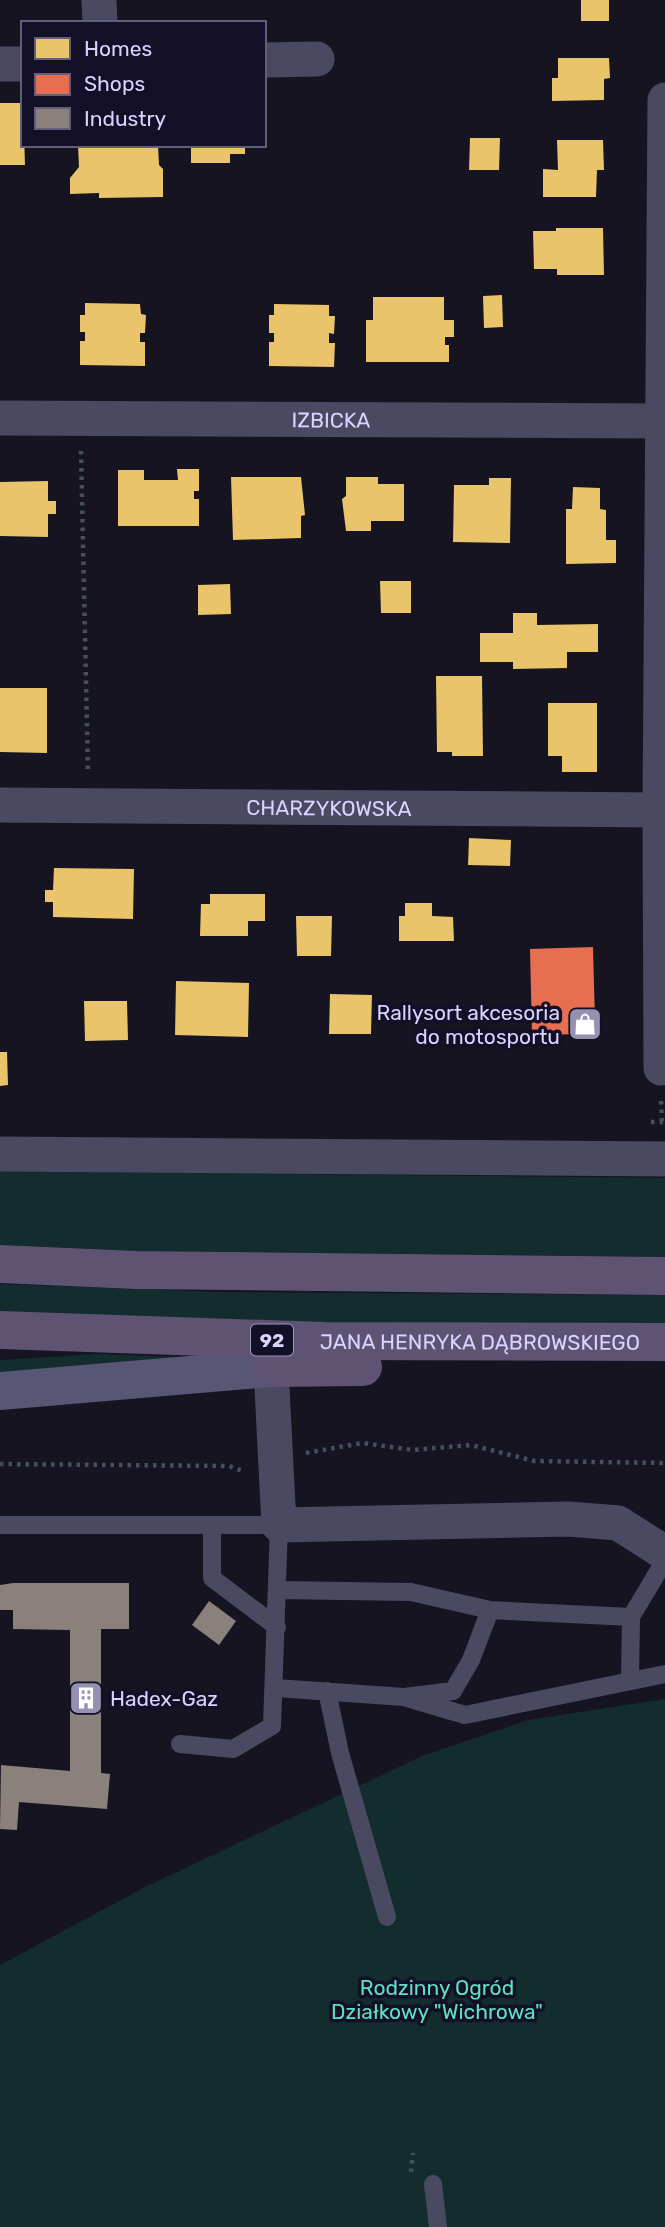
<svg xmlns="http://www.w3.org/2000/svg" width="665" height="2227" viewBox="0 0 665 2227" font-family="Rubik,sans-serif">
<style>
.green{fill:#132c2d}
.homes{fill:#e9c46a}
.shops{fill:#e76f51}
.industry{fill:#8a817c}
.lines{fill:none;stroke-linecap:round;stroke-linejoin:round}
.path{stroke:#44505f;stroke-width:4.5;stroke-dasharray:3.5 5;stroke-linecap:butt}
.lane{stroke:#4a4962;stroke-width:18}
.street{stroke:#4a4962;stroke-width:35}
.secondary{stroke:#575674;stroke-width:38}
.primary{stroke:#5e5373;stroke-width:38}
.labels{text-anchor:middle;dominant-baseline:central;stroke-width:7;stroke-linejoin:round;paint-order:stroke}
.shield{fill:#130f26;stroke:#9e99be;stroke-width:2}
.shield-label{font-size:19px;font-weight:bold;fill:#d9d4ff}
.street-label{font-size:21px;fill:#d9d4ff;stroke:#130f26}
.poi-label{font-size:21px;fill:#d9d4ff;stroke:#130f26;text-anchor:end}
.park-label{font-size:21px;fill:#5fe0c0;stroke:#130f26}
</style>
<rect width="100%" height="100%" fill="#161421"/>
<!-- green -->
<path class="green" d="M0,1171L665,1178V1257L138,1251L0,1245Z
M0,1284L224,1292L665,1295V1324L324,1322L0,1312Z
M97,1354L183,1357L0,1379V1360Z
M665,1699V2227H0V1965L145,1887L422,1756L528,1720Z"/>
<!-- homes -->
<path class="homes" d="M581,0H609V21H581Z
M558,58H609L610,78L604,79V100L552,101V78H558Z
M0,103H23L25,165H0Z
M470,138H500L499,170H469Z
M557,140H603L604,170H597L596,197H543V169L558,170Z
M78,145H158L159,165L163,169V197L99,198V193L70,194V178L79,167Z
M191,145H245V154H230V163H191Z
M556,228H603L604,275H557V269H534L533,231H556Z
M502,295L503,327L484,328L483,296Z
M373,297H444V320H454V337H445V345H449V362H366V320H373Z
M85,303L140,304L141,314L146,315L145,333H140V342H145V366L80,365V341H85V332H80V315H85Z
M274,304L329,305V316H335L334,334L329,333V343H335L334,367L269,366V342H274V333H269V315H274Z
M177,469H199V491H194V499H199V526H118V470H144V480H178Z
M231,477H301L305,515L301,516V538L233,540Z
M346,477H378V484H404V521H371V531H346L342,499L346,496Z
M489,478H511L510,543L453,542L454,485H489Z
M48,481V501H56V514H48V537L0,536V482Z
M573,487L600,488V509L606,510V540H616V563L566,564V509H572Z
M380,581H411V613H381Z
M230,584L231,614L198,615V585Z
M513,613H537V625L598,624V652H567V668L513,669V662H480V633H513Z
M436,676H482L483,756H452V752H437Z
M0,688H47V753L0,752Z
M548,703H597V772H562V756H548Z
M469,838L511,840L510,866L468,865Z
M54,868L134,869L133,919L53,917V902H45V890H53Z
M210,894H265V921H248V936H200L201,904H210Z
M405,903H432V916L453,917L454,941H399V916H405Z
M296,916H332L331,956H297Z
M176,981L249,983L248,1037L175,1035Z
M330,994L372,995L371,1034H329Z
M84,1001H127L128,1040L85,1041Z
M0,1052H7L8,1085L0,1086Z"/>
<!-- shops -->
<path class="shops" d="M593,947L595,1021L600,1025L588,1038L582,1034L532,1035L530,949Z"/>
<!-- industry -->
<path class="industry" d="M13,1583H129V1629H101V1773L110,1774L107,1809L19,1802L17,1830L0,1829L1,1765L70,1771V1630L13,1629V1610H0V1585Z
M209,1601L236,1621L219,1645L192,1625Z"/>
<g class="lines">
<!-- path -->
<path class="path" d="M81,451L88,774
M661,1101L662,1122
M651,1122H665
M306,1453L362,1443L413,1450L471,1445L534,1461L665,1463
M0,1464L229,1466L243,1471
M411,2172L413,2153"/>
<!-- lane -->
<path class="lane" d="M0,1525H279L272,1726L233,1749L180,1744
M212,1525V1578L277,1627
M278,1590L411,1592L490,1610L631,1617
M630,1679L631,1617L665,1560
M276,1688L404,1697L453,1691L471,1660L490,1610
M327,1691L340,1753L387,1917
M404,1697L465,1715L665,1674
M433,2184L438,2227"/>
<!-- street -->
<g class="street">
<path d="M99,0L100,23"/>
<path d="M264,60L317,59"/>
<path d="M0,64H23"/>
<path id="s1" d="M0,418L663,421"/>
<path id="s2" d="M0,805L660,810"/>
<path d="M661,1068L660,810L665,100"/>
<path d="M0,1154L665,1159"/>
<path d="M271,1368L279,1525L569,1519L618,1523L665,1553"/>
</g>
<!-- secondary -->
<path class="secondary" d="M0,1391L271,1368"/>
<!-- primary -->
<g class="primary">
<path d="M0,1264L136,1270L665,1276"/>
<path id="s3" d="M0,1330L325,1341L665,1342"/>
<path d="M271,1368L363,1367"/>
</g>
</g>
<!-- icons -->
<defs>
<g id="shop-square" transform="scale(1.75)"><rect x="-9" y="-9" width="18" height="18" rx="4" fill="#9591b1" stroke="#130f26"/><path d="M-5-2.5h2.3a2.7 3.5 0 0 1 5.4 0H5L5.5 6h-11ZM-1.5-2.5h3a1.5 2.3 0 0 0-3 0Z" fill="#fff"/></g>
<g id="building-square" transform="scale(1.75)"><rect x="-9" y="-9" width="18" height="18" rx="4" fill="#9591b1" stroke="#130f26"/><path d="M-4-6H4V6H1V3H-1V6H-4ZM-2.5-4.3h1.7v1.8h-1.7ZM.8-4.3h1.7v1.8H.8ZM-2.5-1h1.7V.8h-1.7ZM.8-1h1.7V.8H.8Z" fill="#fff"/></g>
</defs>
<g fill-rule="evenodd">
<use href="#shop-square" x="585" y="1024"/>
<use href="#building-square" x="86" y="1698"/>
</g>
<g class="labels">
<!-- shield labels -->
<rect class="shield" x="251" y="1324.5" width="42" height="31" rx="5"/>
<g class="shield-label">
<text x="272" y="1340">92</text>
</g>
<!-- street labels -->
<g class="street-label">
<text stroke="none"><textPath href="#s1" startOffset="331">IZBICKA</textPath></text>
<text stroke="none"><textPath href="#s2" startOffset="329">CHARZYKOWSKA</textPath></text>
<text stroke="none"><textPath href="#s3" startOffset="480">JANA HENRYKA DĄBROWSKIEGO</textPath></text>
</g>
<!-- poi labels -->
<g class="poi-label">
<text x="560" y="1012">Rallysort akcesoria<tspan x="560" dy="24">do motosportu</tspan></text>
<text x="110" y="1698" text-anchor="start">Hadex-Gaz</text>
</g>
<!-- park labels -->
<g class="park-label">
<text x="437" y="1987">Rodzinny Ogród<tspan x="437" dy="24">Działkowy "Wichrowa"</tspan></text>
</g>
</g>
<!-- legend -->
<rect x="21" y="21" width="245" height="126" fill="#130f26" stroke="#625e7d" stroke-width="2"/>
<rect x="35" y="38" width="35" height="21" fill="#e9c46a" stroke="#625e7d" stroke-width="2"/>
<text x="84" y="56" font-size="21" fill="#d9d4ff">Homes</text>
<rect x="35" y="74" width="35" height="21" fill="#e76f51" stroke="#625e7d" stroke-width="2"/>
<text x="84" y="91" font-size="21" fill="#d9d4ff">Shops</text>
<rect x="35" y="108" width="35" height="21" fill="#8a817c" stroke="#625e7d" stroke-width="2"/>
<text x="84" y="126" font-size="21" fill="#d9d4ff">Industry</text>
</svg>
